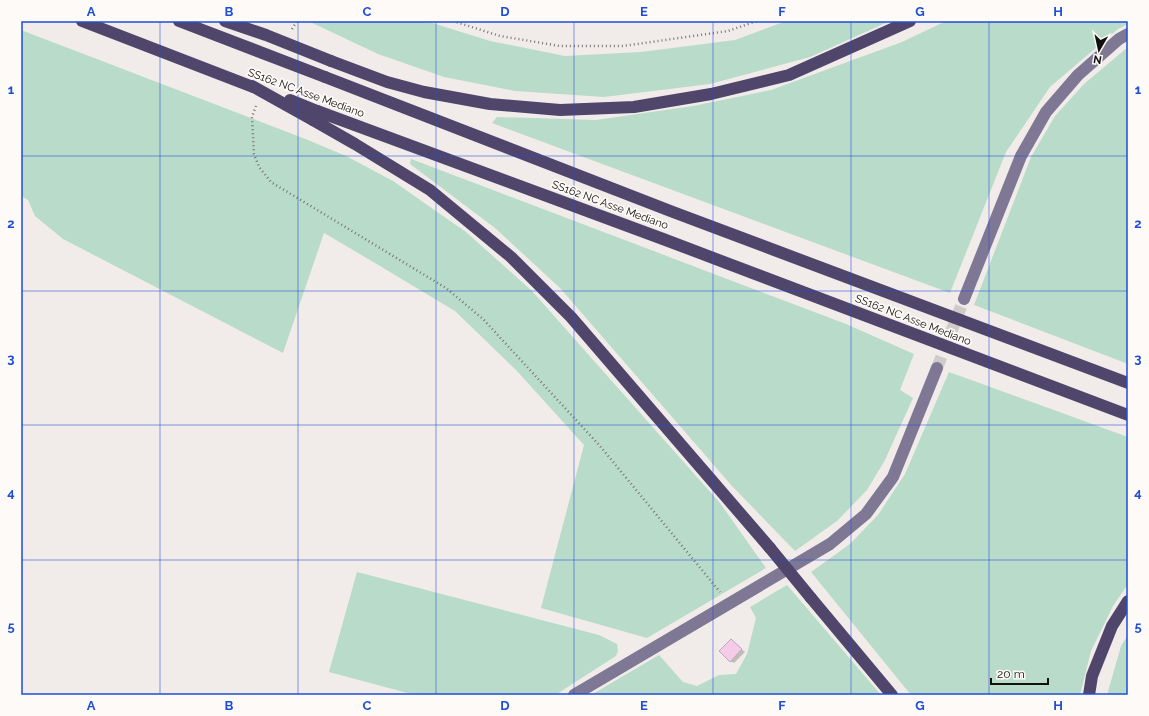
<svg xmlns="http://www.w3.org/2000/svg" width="1149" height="716" viewBox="0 0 1149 716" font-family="Raleway,sans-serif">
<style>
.green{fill:#b9dbc9}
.shadow{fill:#0003}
.building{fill:#f6cae8;stroke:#b3afb2}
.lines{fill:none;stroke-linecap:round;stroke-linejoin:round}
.secondary-tunnel{stroke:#cfcbc8;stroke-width:12;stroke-dasharray:12 6;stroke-linecap:butt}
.path{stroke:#787573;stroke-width:2.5;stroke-dasharray:1 3;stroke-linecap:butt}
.secondary{stroke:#7f7894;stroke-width:12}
.highway{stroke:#50466c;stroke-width:12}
.highway-bridge{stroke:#50466c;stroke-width:12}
.grid{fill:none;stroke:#1d4ed8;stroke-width:1;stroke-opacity:0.55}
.labels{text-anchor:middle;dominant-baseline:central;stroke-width:3.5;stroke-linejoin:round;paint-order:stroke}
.street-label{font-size:11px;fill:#11100f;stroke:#fefaf7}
.neatline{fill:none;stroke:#1d4ed8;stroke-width:1.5}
.grid-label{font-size:13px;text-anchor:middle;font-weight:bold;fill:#1d4ed8}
</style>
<rect width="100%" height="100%" fill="#f1ece9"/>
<!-- green -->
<path class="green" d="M308,21H426L490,41L565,56L641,52L735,40L786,21H890L810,57L710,84L604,97L515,91L444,77L378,54Z
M946,21H1128V24L1118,29L1050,87L1006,152L950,293L492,123L497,117L596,120L693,106L771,90L902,42Z
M21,30L303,138L346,156L393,181L466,232L532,291L720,503L766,568L647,638L541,608L584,445L516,370L455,311L370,260L324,233L283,353L63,239L35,216L28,200L21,196Z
M1128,47V364L974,305L1031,157L1055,116L1084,84Z
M411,159L846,324L914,354L900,390L913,398L885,460L867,490L837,521L795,551L732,486L560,288L495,228L410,164Z
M949,372L1128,437V584L1113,606L1091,651L1080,695H911L811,572L850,544L878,515L905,474Z
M357,572L599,635L617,644L618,651L616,656L566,688L556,695H415L329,672Z
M787,585L881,695H591L659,655L683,682L697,686L719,675L736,674L747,654L756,618L750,607Z
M1128,635V695H1107L1121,646Z"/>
<!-- shadow -->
<path class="shadow" d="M731,640L745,652L734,663L730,661Z"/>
<!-- building -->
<path class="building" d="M731,639L742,649L730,662L719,651Z"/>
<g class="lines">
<!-- secondary-tunnel -->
<path class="secondary-tunnel" d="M937,368L964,299"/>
<!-- path -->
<path class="path" d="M453,21L500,36L560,46H623L728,31L757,21
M292,29L297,21
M256,106L252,117L254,154L259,167L271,182L446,288L483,319L600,446L720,592"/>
<!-- secondary -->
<path class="secondary" d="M964,299L1021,156L1046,112L1078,75L1119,39L1128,34
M574,695L830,544L866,514L893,477L937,368"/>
<!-- highway -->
<path class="highway" d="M82,21L253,87
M331,61L387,82L424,92L490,104L560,110L634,107L711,94L789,75L910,21
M325,77L673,212L1128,383
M317,111L663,239L1128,415
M313,120L355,144L430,190L511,257L571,317L770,548
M811,598L892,695
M1089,695L1092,676L1112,626L1128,601"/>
<!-- highway-bridge -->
<path class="highway-bridge" d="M179,21L325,77
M225,21L266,35L331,61
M252,86L313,120
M290,100L317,111
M770,548L811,598"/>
</g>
<!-- grid -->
<path class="grid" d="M160,21V695M298,21V695M436,21V695M574,21V695M713,21V695M851,21V695M989,21V695M21,156H1128M21,291H1128M21,425H1128M21,560H1128"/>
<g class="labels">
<!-- street labels -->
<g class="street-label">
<text transform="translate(306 93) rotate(20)">SS162 NC Asse Mediano</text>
<text transform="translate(610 205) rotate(20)">SS162 NC Asse Mediano</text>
<text transform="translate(913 320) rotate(21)">SS162 NC Asse Mediano</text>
</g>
</g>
<!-- border -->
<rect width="1149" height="716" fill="none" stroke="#fefaf7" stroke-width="44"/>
<!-- north arrow -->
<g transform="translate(1099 50) rotate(189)" stroke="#fefaf7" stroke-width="3" paint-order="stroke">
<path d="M0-3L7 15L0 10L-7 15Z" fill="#11100f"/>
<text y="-6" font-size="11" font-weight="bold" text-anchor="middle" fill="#11100f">N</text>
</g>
<!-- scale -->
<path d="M991 678v6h57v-6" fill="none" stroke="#11100f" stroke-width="2"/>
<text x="997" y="678" font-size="12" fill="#11100f" stroke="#fefaf7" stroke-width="3" paint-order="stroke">20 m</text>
<rect x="22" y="22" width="1105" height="672" class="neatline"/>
<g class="grid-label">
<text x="91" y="16">A</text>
<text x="229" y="16">B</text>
<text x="367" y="16">C</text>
<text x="505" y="16">D</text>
<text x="644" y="16">E</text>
<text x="782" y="16">F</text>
<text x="920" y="16">G</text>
<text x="1058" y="16">H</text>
<text x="11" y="94">1</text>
<text x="1138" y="94">1</text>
<text x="11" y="228">2</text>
<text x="1138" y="228">2</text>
<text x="11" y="363">3</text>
<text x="1138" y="363">3</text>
<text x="11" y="497">4</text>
<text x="1138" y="497">4</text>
<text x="11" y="631">5</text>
<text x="1138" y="631">5</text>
<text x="91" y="710">A</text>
<text x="229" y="710">B</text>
<text x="367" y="710">C</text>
<text x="505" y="710">D</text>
<text x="644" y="710">E</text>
<text x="782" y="710">F</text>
<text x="920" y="710">G</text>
<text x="1058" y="710">H</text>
</g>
</svg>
